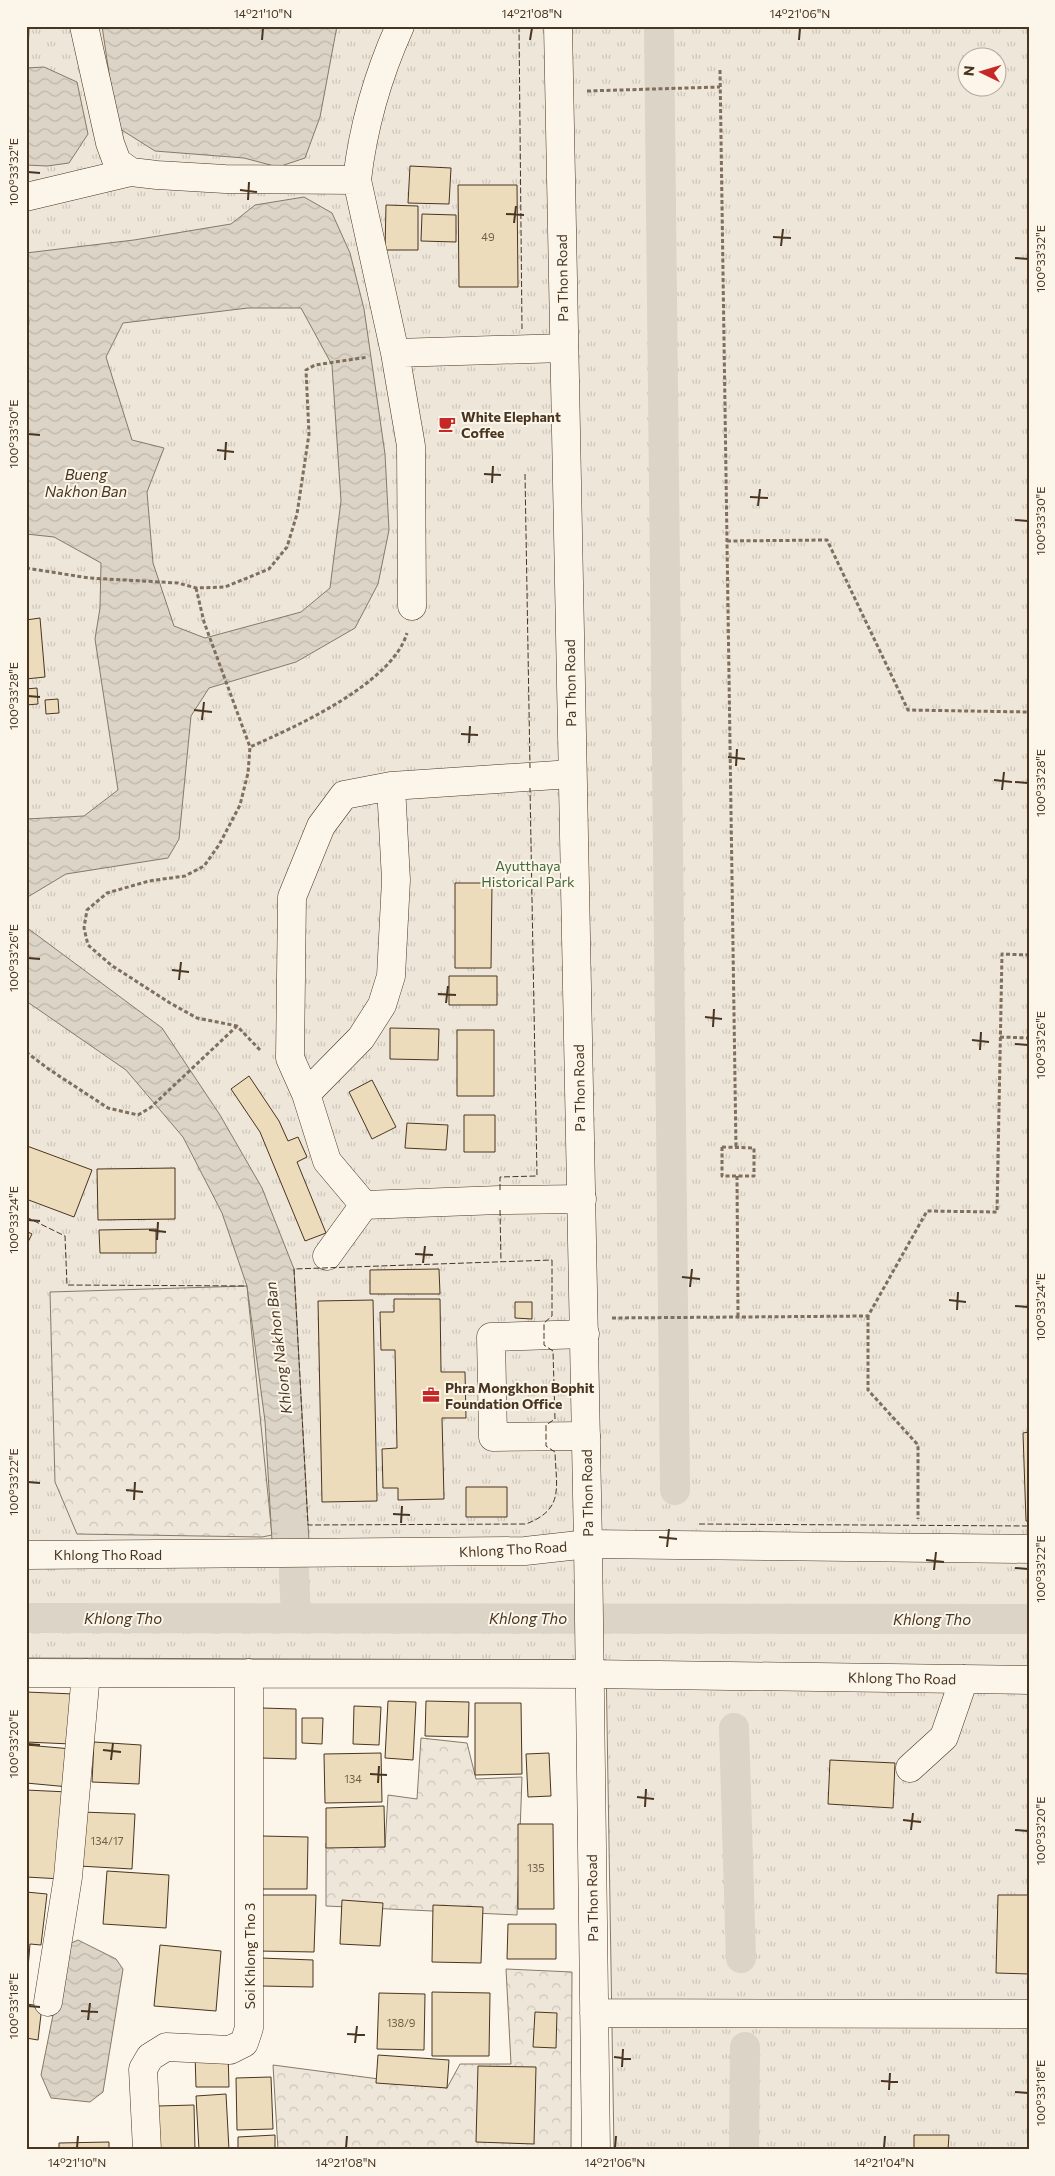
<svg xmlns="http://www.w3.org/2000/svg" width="1055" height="2176" viewBox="0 0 1055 2176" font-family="Commissioner,sans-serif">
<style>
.grass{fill:url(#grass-tufts);stroke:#887966;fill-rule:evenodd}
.forest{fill:url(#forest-crowns);stroke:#887966}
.water{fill:url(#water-waves);stroke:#887966;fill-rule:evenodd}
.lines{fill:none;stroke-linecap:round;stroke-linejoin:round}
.canal{stroke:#dcd4c6;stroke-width:30}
.building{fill:#ecdcbc;stroke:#4a3520}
.minor-casing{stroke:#4a3520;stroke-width:29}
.major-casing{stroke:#4a3520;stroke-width:29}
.path{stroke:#7f6f5c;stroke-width:3;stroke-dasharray:4 2.5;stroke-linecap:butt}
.minor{stroke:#fbf6e9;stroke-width:28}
.major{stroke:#fbf6e9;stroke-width:28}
.fence{stroke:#4a3520;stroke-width:1;stroke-dasharray:6 2.5;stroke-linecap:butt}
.ticks{fill:none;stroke:#4a3520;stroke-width:2}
.labels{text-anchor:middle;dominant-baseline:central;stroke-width:4;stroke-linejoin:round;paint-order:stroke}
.number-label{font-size:11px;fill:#725f47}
.street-label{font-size:14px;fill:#4a3520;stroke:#fbf6e9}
.poi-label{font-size:14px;font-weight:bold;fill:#4a3520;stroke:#fbf6e9;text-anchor:start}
.park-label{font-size:14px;fill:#436837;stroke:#fbf6e9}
.water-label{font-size:15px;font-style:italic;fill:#4a3520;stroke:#fbf6e9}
.neatline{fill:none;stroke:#4a3520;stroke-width:2}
.ticks-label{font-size:12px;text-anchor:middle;fill:#4a3520}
</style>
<defs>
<pattern id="grass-tufts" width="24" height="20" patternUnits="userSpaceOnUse" patternTransform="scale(1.25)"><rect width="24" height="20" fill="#ede6d9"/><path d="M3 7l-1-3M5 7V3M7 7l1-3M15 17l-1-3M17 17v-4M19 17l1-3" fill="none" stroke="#cdc6ba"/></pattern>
<pattern id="forest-crowns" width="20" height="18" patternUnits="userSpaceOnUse" patternTransform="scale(1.25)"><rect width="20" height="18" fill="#ede6d9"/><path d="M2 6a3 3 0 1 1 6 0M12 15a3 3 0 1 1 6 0" fill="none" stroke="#cdc6ba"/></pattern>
<pattern id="water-waves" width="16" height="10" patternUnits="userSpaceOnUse" patternTransform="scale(1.25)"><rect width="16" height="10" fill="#dcd4c6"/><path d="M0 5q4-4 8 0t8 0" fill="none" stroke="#beb7aa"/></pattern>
</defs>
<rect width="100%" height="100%" fill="#fbf6e9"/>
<!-- grass -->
<path class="grass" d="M26,26H1029V2150H614L606,1660L26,1658ZM968,58H998V88H968Z"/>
<!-- forest -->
<path class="forest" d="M247,1286L272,1535L262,1537L77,1534L55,1482L50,1292Z
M421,1738L467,1743L476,1779L522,1777L517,1915L326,1906V1843L385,1847L388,1795L417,1799Z
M506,1969L572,1972L571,2150H278L273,2065L447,2088L460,2064H511Z"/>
<!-- water -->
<path class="water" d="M102,26H337L320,117L305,158L278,167L244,158L155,151L117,127Z
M44,67L77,82L88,134L69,163L47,166L26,165V68Z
M304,197L332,213L350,253L364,309L385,454L389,530L378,584L355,628L296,662L209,688L191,716L179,839L168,858L66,874L26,898V819L84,816L118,790L95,639L100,608L101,563L54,537L26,534V357L29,320L26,318V253L134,240L231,224L255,205ZM248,308H301L332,365L341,501L330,588L301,612L205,638L174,626L153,563L147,492L164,448L132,440L106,357L123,323Z
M26,927L162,1028L220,1115L262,1188L294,1269L309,1541H272L265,1421L247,1286L222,1213L183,1137L126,1070L26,1001Z
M78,1940L116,1959L123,1969L103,2092L90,2102L51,2098L41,2075L67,1945Z"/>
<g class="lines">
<!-- canal -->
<path class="canal" d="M659,26L675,1490
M292,1526L296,1618
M26,1618L1029,1619
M734,1728L741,1958
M744,2150L745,2047"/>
</g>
<!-- building -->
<path class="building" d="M26,26H29L28,56H26Z
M410,166L451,168L449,204L408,203Z
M458,185H517L518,287H459Z
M386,205L418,206V250H385Z
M422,214L456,215V242L421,241Z
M40,618L45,677L26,679V620Z
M37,688L38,704L26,705V689Z
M58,699L59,713L46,714L45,700Z
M455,883H492L491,968H455Z
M449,976H497V1005H449Z
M390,1028L439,1029L438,1060L390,1059Z
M457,1030H494V1096H457Z
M249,1076L279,1121L288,1141L298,1137L307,1157L297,1162L326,1233L305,1241L260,1132L231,1089Z
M372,1080L396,1127L372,1139L349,1092Z
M464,1115H495V1152H464Z
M407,1123L448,1125L446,1150L405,1148Z
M27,1146L92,1170L74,1217L26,1199Z
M175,1168V1219L98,1220L97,1169Z
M156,1229V1253H100L99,1230Z
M26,1231L32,1234L26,1246Z
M439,1269L440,1294H370V1270Z
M394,1299H440L441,1372H465L466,1418H442L444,1499L398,1500V1488H383L382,1449L397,1448L395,1350H381L380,1312H394Z
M373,1300L377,1501L322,1502L318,1301Z
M515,1302H532V1319L515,1318Z
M1029,1432V1521H1026L1023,1433Z
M466,1487H507V1517H466Z
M26,1692L74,1694L71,1744L26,1742Z
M388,1701L416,1702L413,1760L385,1758Z
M426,1701L469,1702L468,1737L425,1736Z
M475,1703H521L522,1774L475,1775Z
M354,1706L381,1707L379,1745L353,1744Z
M262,1708L296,1709V1759L261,1758Z
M302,1718H323L322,1744L302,1743Z
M94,1742L141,1745L139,1784L92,1782Z
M26,1745L72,1749L69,1787L26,1783Z
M381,1753L382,1802L325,1803L324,1754Z
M549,1753L551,1796L528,1797L526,1754Z
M830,1760L895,1763L893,1808L828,1804Z
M26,1790L68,1792L62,1879L26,1877Z
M384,1806L385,1847L326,1848V1808Z
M82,1812L135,1814L132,1869L79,1866Z
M518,1824H553L554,1909H518Z
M262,1836L308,1837L307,1889H261Z
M107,1871L169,1875L166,1928L103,1924Z
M26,1892L47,1894L41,1945L30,1944L28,1968Z
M259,1895H316L314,1952L258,1951Z
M998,1895H1029V1974L996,1973Z
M342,1900L383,1903L380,1946L340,1944Z
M433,1905L483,1907L481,1963L432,1962Z
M508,1924H556V1959H507Z
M160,1945L221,1951L216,2011L154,2006Z
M261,1958L313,1960V1987L261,1986Z
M432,1992L490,1993L489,2056H432Z
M379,1993L425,1994L424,2050L377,2049Z
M26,2004L42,2006L38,2040L26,2038Z
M535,2012L557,2013L556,2048L533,2047Z
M228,2052L229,2087H196L195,2053Z
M378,2055L449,2060L447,2088L376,2083Z
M478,2066L536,2067L534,2144L476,2142Z
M271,2077L273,2129L237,2130L236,2078Z
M226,2094L229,2150H199L196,2096Z
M194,2105L195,2150H159L158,2106Z
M275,2135V2150H238V2137Z
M914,2135H949L948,2150H914Z
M109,2142V2150H59V2143Z"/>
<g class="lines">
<!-- minor casing -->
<g class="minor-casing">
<path id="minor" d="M84,26L110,143L117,162L131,172L157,175L225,179L357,180
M400,26C378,75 363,127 357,180L395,353L411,446L412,606
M26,197L131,172
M395,353L564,348
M572,774L391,786L344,795L321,826L292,897L290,1058L306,1094L327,1161L364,1205L500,1200L582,1199
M306,1094L361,1038L382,1005L391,976L396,880L391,786
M327,1256L364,1205
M585,1334L491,1337L493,1437L586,1436
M26,1673L589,1674L1029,1680
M910,1768L944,1737L964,1679
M48,2002L68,1877L86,1673
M594,2013L1029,2014
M147,2150L143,2069L150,2057L166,2047L230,2050L244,2043L249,2028V1673
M596,2150L588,1544L1029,1549"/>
</g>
<!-- major casing -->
<g class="major-casing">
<path id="major" d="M26,1555L525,1551L588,1544L558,26"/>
</g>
<!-- path -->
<path class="path" d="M720,70L736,1148
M587,91L720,87
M727,541L827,540L908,710L1029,712
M26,568L89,578L178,583L196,588L225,587L269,569L287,547L297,514L309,434L306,370L315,365L368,357
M196,588L204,622L250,747
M1000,1037L1029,1038
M260,1050L237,1026L197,1018L170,1003L111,965L88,945L84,928L87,910L107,893L149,881L185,876L204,866L219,845L240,805L248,773L250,747C295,727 392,684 407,633
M26,1052L50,1070L108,1108L138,1115L150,1108L237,1026
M722,1147L754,1148V1176H722Z
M737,1176L738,1316
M868,1316V1390L918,1445V1519
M612,1318L868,1316L927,1211L997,1212L1002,954L1029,955"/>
<!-- minor -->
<use href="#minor" class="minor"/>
<!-- major -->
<use href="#major" class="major"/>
<!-- fence -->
<path class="fence" d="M519,26L522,329
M525,474L530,768
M500,1190V1177L537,1176L530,788
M500,1210L501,1262
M26,1217L65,1236L67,1285L247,1286
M552,1260V1316L544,1323V1345L553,1351L555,1419L546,1425V1446L555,1452C556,1487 565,1509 526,1524L308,1525L294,1269Z
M699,1524L1029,1526"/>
</g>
<!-- ticks -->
<path class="ticks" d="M262,40L263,28M530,40L532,28M799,40L800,28M28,172L40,173M240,190L257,192M248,200L249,182M506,214L524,215M514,223L516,206M773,237L791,238M781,246L783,229M1015,258L1028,259M28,434L40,435M217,450L234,452M225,460L226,442M484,474L501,475M492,483L493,466M750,497L768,498M758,506L760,489M1015,520L1028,521M28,696L40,697M194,710L212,712M202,720L204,702M461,734L478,735M469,743L470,726M728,757L745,759M736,766L737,749M994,780L1012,782M1015,782L1028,783M1002,790L1004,772M28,958L40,959M172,970L189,972M179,980L181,962M438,994L456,995M446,1003L448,986M705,1017L722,1019M713,1027L714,1009M972,1040L989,1042M1015,1044L1028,1045M980,1050L981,1032M28,1220L40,1221M149,1230L166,1232M157,1240L158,1222M415,1254L433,1255M423,1263L425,1246M682,1277L700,1279M690,1287L692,1269M949,1300L966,1302M1015,1306L1028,1307M957,1310L958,1292M28,1482L40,1483M126,1490L143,1492M134,1500L135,1482M393,1514L410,1515M401,1523L402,1506M659,1537L677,1539M667,1547L669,1529M926,1560L944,1562M1015,1568L1028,1569M934,1570L936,1552M28,1744L40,1745M103,1750L121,1752M111,1760L113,1743M370,1774L387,1775M378,1783L379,1766M637,1797L654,1799M645,1807L646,1789M903,1820L921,1822M911,1830L913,1813M1015,1830L1028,1831M28,2006L40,2007M81,2011L98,2012M88,2020L90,2003M347,2034L365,2035M355,2043L357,2026M614,2057L631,2059M622,2067L623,2049M881,2081L898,2082M889,2090L890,2073M1015,2092L1028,2093M77,2148L78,2136M346,2148L347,2136M615,2148L616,2136M884,2148L885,2136"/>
<!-- icons -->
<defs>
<g id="cafe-bare" transform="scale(1.35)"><path d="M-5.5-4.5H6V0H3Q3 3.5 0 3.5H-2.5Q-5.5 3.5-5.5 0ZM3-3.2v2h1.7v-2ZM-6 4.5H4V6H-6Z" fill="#c62828" stroke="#fbf6e9" stroke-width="2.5" paint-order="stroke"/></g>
<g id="office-bare" transform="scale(1.35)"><path d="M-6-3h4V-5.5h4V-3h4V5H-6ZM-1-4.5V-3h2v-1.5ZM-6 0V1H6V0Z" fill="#c62828" stroke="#fbf6e9" stroke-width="2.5" paint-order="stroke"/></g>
</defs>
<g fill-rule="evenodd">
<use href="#cafe-bare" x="447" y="424"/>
<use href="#office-bare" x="431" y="1395"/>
</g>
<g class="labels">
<!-- number labels -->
<g class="number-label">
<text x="488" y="236">49</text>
<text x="353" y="1778">134</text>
<text x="107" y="1840">134/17</text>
<text x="536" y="1867">135</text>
<text x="401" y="2022">138/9</text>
</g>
<!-- street labels -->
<g class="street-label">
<text transform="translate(562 278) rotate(-91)">Pa Thon Road</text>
<text transform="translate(570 683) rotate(-91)">Pa Thon Road</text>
<text transform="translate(579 1088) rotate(-91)">Pa Thon Road</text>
<text transform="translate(587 1493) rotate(-91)">Pa Thon Road</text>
<text transform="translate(513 1549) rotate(-3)">Khlong Tho Road</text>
<text x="108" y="1554">Khlong Tho Road</text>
<text transform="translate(902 1678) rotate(1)">Khlong Tho Road</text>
<text transform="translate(592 1898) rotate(-91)">Pa Thon Road</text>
<text transform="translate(249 1956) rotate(-90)">Soi Khlong Tho 3</text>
</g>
<!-- poi labels -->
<g class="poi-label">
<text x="461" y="416">White Elephant<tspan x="461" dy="16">Coffee</tspan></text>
<text x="445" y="1387">Phra Mongkhon Bophit<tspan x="445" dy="16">Foundation Office</tspan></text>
</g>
<!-- park labels -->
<g class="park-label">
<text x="528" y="865">Ayutthaya<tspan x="528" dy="16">Historical Park</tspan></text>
</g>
<!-- water labels -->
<g class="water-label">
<text x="86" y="474">Bueng<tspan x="86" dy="17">Nakhon Ban</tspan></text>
<text transform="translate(278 1348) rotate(-97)">Khlong Nakhon Ban</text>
<text x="123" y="1618">Khlong Tho</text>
<text x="528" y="1618">Khlong Tho</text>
<text x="932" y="1619">Khlong Tho</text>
</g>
</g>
<!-- border -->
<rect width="1055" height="2176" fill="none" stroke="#fbf6e9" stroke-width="55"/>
<!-- north arrow -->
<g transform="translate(982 72) rotate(275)"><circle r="24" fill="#fbf6e9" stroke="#b4a999"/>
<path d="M0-4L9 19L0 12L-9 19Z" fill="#c62828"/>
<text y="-8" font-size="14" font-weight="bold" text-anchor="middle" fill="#4a3520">N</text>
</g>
<rect x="28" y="28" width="1000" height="2120" class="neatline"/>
<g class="ticks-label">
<text x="263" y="18">14°21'10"N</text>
<text x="532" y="18">14°21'08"N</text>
<text x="800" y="18">14°21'06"N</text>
<text transform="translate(14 172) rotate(-90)" y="4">100°33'32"E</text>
<text transform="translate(1041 259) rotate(-90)" y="4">100°33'32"E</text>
<text transform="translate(14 434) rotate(-90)" y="4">100°33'30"E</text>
<text transform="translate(1041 521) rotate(-90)" y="4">100°33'30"E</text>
<text transform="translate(14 696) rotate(-90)" y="4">100°33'28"E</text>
<text transform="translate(1041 783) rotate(-90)" y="4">100°33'28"E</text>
<text transform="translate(14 958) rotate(-90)" y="4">100°33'26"E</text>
<text transform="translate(1041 1045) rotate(-90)" y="4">100°33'26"E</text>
<text transform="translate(14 1220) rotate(-90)" y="4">100°33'24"E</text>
<text transform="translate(1041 1307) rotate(-90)" y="4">100°33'24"E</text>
<text transform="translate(14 1482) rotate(-90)" y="4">100°33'22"E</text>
<text transform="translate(1041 1569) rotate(-90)" y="4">100°33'22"E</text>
<text transform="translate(14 1744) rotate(-90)" y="4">100°33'20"E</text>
<text transform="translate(1041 1831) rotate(-90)" y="4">100°33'20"E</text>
<text transform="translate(14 2006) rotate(-90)" y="4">100°33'18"E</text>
<text transform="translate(1041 2093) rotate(-90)" y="4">100°33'18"E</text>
<text x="77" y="2167">14°21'10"N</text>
<text x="346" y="2167">14°21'08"N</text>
<text x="615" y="2167">14°21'06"N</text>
<text x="884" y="2167">14°21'04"N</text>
</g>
</svg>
